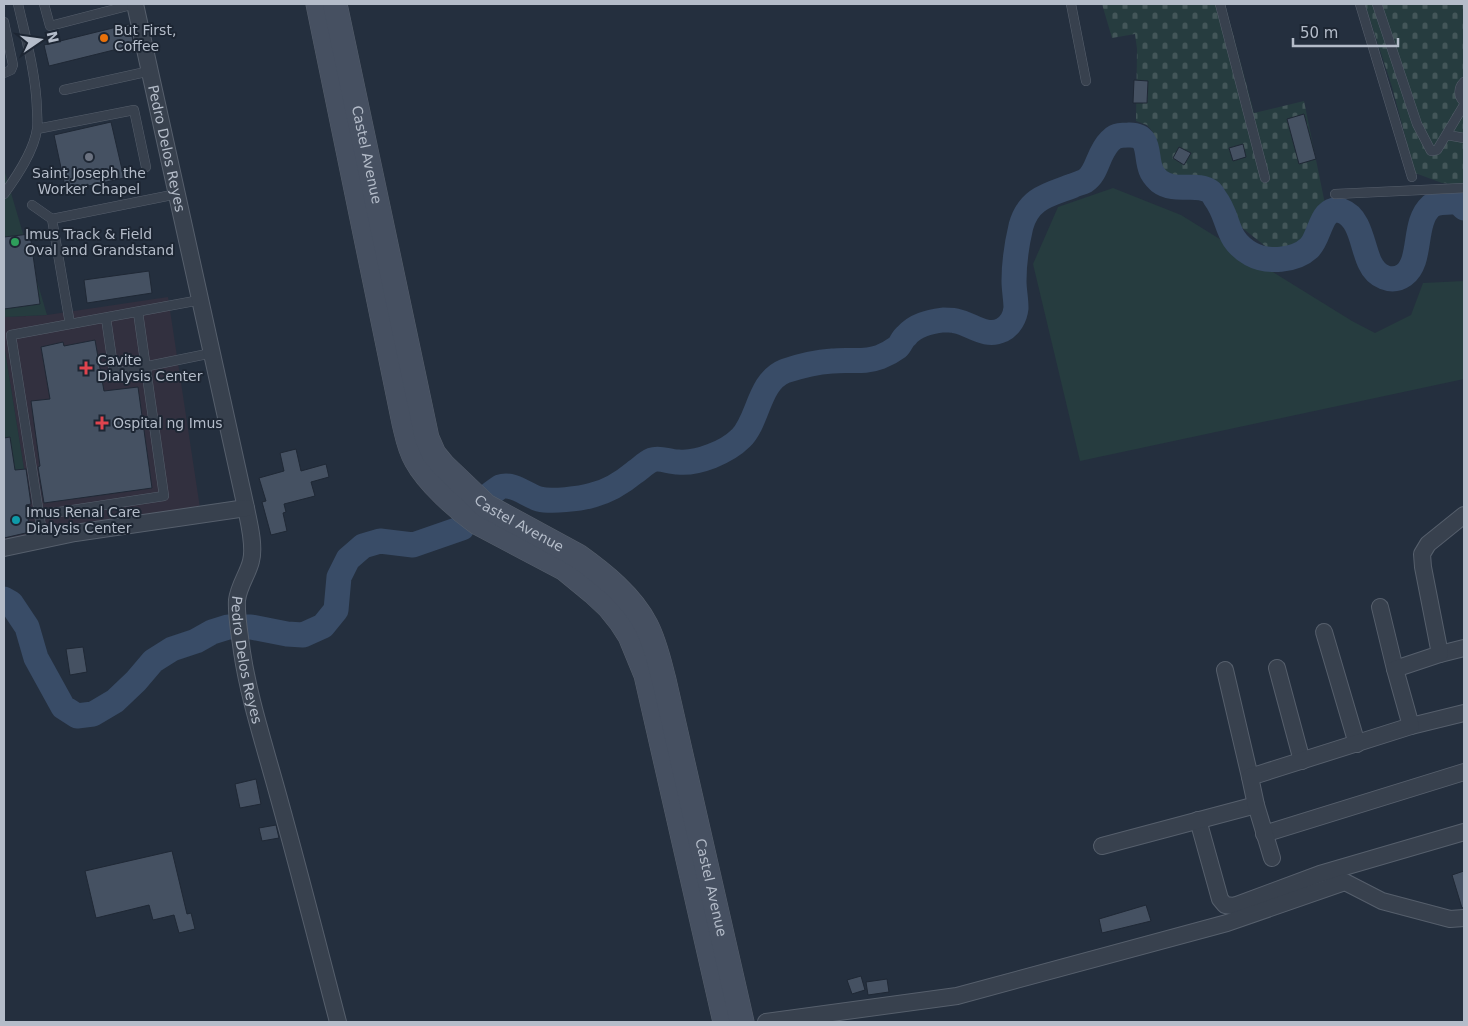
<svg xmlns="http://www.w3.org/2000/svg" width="1468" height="1026" viewBox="0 0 1468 1026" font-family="'DejaVu Sans',sans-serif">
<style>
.medical{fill:#32303f}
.grass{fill:#263c3f}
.cemetery{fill:url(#cemetery-stones)}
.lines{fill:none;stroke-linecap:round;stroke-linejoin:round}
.river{stroke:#394c67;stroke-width:25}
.building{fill:#455162;stroke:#1f2835}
.lane-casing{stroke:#565f6c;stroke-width:10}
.street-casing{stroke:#565f6c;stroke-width:18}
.secondary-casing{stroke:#565f6c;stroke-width:25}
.lane{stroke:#38414e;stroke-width:9}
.street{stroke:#38414e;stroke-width:16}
.secondary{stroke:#465061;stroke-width:24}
.food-dot{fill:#e8710a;stroke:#1d2633;stroke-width:2}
.worship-dot{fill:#6b7280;stroke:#1d2633;stroke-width:2}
.leisure-dot{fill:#2e9e5b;stroke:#1d2633;stroke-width:2}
.health-dot{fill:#e0444e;stroke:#1d2633;stroke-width:2}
.culture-dot{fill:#0f9aa8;stroke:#1d2633;stroke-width:2}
.labels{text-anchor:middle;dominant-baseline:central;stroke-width:4;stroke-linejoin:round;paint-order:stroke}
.poi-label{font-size:14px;fill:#b4bcc9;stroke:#1d2633;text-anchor:start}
.street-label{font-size:14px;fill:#b4bcc9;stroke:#1d2633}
</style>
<defs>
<pattern id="cemetery-stones" width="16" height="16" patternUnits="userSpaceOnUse" patternTransform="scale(1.25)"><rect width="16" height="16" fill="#263c3f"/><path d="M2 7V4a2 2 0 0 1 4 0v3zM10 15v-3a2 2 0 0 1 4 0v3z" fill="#435659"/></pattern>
</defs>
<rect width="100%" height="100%" fill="#242f3e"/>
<!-- medical -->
<path class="medical" d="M168,297L202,521L4,547V505L29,500L4,345V317L47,315Z"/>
<!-- grass -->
<path class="grass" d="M4,169L47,315L4,317Z
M1113,188L1181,215L1352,321L1375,333L1411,315L1423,283L1464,281V379L1080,461L1033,264L1058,207Z
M4,345L29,500L4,505Z"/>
<!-- cemetery -->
<path class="cemetery" d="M1102,4H1225L1254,113L1304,101L1325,204L1318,224L1309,240L1294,250L1282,253L1269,249L1236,223L1221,190L1197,180L1176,186L1170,184L1162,167L1152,131L1147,125L1136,121L1137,49L1135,34L1112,38Z
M1365,4H1464V185L1442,183L1415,173L1392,87Z"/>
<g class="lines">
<!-- river -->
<path class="river" d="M489,495C490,494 500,487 500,487C513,482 527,496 539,499C551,502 580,499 593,495C609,491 623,482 635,472C641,468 645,463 652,460C660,457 669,462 678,462C698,464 727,452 741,438C759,420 758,382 785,371C800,366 817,362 832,361C848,359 865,363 880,357C885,355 894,350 898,347C900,345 903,338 906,336C915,325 929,322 943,320C945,320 954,320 956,321C972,324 985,338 1002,330C1010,326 1015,317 1016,308C1016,299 1014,290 1014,281C1014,263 1017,243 1021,226C1029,198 1048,195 1072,186C1076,184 1081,183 1085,181C1098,173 1097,154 1110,141C1111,140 1113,138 1115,137C1119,135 1124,135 1128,135C1152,134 1145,156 1151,170C1152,173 1157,179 1159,181C1176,194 1197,181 1211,192C1213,194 1214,196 1215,198C1231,219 1224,239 1251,254C1267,263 1295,261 1309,248C1321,237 1320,204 1342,211C1361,218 1362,247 1370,263C1376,276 1391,284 1404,275C1423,261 1412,223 1431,206C1438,201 1449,202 1458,202L1464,208
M4,599L11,603L27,627L36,658L63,707L77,716L93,714L115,701L136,681L153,661L172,649L196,641L212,632L228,627H251L287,634L303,635L323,626L336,610L339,577L348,559L363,546L380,541L413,545L462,528"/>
</g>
<!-- building -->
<path class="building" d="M129,24L134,45L49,66L44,45Z
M1134,80L1148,81L1147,103H1133Z
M1304,114L1316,159L1299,164L1287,119Z
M111,122L124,178L66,191L54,135Z
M1243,144L1246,157L1233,161L1229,148Z
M1179,147L1191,153L1184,165L1173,158Z
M30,234L40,304L4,309V237Z
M149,271L152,293L87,303L84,280Z
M95,340L104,391L138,387L152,488L44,503L38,467L40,466L31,401L50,399L41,347L63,342L64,346Z
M10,437L15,470L26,469L31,504L26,505L30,532L4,538V438Z
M296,449L301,471L326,464L329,477L311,482L315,496L284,504L286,512L283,513L287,531L271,535L262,502L266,501L259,478L284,471L280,453Z
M83,647L87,672L70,675L66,649Z
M256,779L261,804L240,808L235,784Z
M276,825L279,838L262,841L259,828Z
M172,851L187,914L191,913L195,929L179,933L174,915L153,920L149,905L96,918L85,871Z
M1464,871V907L1462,908L1452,875Z
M1146,905L1151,921L1102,933L1099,919Z
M861,976L865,990L852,994L847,980Z
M887,979L889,992L868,995L866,982Z"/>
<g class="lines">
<!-- lane casing -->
<g class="lane-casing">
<path id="lane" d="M44,4L50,26L135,4
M1071,4L1086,81
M1220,4L1265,178
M1360,4L1412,177
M1377,4L1417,124L1431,151L1437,150L1464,105
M4,22L13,65L11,70L4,73
M1464,82C1458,88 1458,96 1464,102
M64,90L150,71
M37,129L134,110L146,167
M1447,135L1464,138
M4,194C17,176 34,151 37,129C38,123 37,116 37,110C36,74 26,39 18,4
M1335,194L1464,188
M32,205L52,219
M106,318L114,373L212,353
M70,324L52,219L177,194
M39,515L164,496L138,312
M43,539L11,335L200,300"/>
</g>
<!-- street casing -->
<g class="street-casing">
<g id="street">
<path id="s1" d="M135,4L246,508C249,523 255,546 251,561C248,574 239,585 237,600C236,617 240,635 242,652C248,692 260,731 271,770C295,854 316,938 338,1022"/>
<path d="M4,548L75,533L246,508"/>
<path d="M1380,607L1395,669"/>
<path d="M1324,632L1357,744"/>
<path d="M1440,654L1464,648"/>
<path d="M1277,668L1302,761"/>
<path d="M1225,670L1250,777"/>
<path d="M1411,726L1464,713"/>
<path d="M1198,820L1220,899L1225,905L1234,906L1320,874L1464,832"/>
<path d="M1264,834L1464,772"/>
<path d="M1102,846L1256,805"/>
<path d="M1272,858L1256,805L1250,777L1411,726L1395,669L1440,654L1423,567L1422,554L1428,544L1464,515"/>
<path d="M766,1022L957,996L1227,923L1345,882L1382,901L1450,919L1464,918"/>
</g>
</g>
<!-- secondary casing -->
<g class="secondary-casing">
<g id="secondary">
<path d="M318,4L404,423C407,435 409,448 416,460C428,482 457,508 478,523L565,569L593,592L609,607L621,622L630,636L646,675L725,1022"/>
<path id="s2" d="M335,4L427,438L434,454L443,465L486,506L578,556C603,574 631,596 646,625C655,642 659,661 664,680L742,1022"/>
</g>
</g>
<!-- lane -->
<use href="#lane" class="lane"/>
<!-- street -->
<use href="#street" class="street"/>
<!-- secondary -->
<use href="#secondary" class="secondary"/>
</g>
<!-- markers -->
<circle class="food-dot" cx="104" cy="38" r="5"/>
<circle class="worship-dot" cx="89" cy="157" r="5"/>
<circle class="leisure-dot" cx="15" cy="242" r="5"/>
<g class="health-dot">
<path d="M83.5 360.5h5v5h5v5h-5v5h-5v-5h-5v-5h5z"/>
<path d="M99.5 415.5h5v5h5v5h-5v5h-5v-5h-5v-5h5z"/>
</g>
<circle class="culture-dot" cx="16" cy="520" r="5"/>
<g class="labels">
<!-- poi labels -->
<g class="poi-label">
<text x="114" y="30">But First,<tspan x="114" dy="16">Coffee</tspan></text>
<text x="89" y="173" text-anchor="middle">Saint Joseph the<tspan x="89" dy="16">Worker Chapel</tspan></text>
<text x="25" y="234">Imus Track &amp; Field<tspan x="25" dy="16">Oval and Grandstand</tspan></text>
<text x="97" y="360">Cavite<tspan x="97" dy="16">Dialysis Center</tspan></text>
<text x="113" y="423">Ospital ng Imus</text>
<text x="26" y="512">Imus Renal Care<tspan x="26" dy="16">Dialysis Center</tspan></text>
</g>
<!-- street labels -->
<g class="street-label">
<text stroke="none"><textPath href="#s1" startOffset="148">Pedro Delos Reyes</textPath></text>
<text stroke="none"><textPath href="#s2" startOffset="154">Castel Avenue</textPath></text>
<text stroke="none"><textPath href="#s2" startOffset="572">Castel Avenue</textPath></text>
<text stroke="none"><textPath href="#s1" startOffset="672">Pedro Delos Reyes</textPath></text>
<text stroke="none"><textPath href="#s2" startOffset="1008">Castel Avenue</textPath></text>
</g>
</g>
<!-- border -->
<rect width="1468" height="1026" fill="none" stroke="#b4bcc9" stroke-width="10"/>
<!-- north arrow -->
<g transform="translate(40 40) rotate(77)" stroke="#1d2633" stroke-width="4" paint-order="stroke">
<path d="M0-4L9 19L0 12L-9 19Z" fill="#b4bcc9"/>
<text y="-8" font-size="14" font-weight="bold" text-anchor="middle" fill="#b4bcc9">N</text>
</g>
<!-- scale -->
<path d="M1293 38v8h105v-8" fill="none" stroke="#b4bcc9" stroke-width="2.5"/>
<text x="1300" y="38" font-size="15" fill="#b4bcc9" stroke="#1d2633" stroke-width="4" paint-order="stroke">50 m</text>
</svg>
